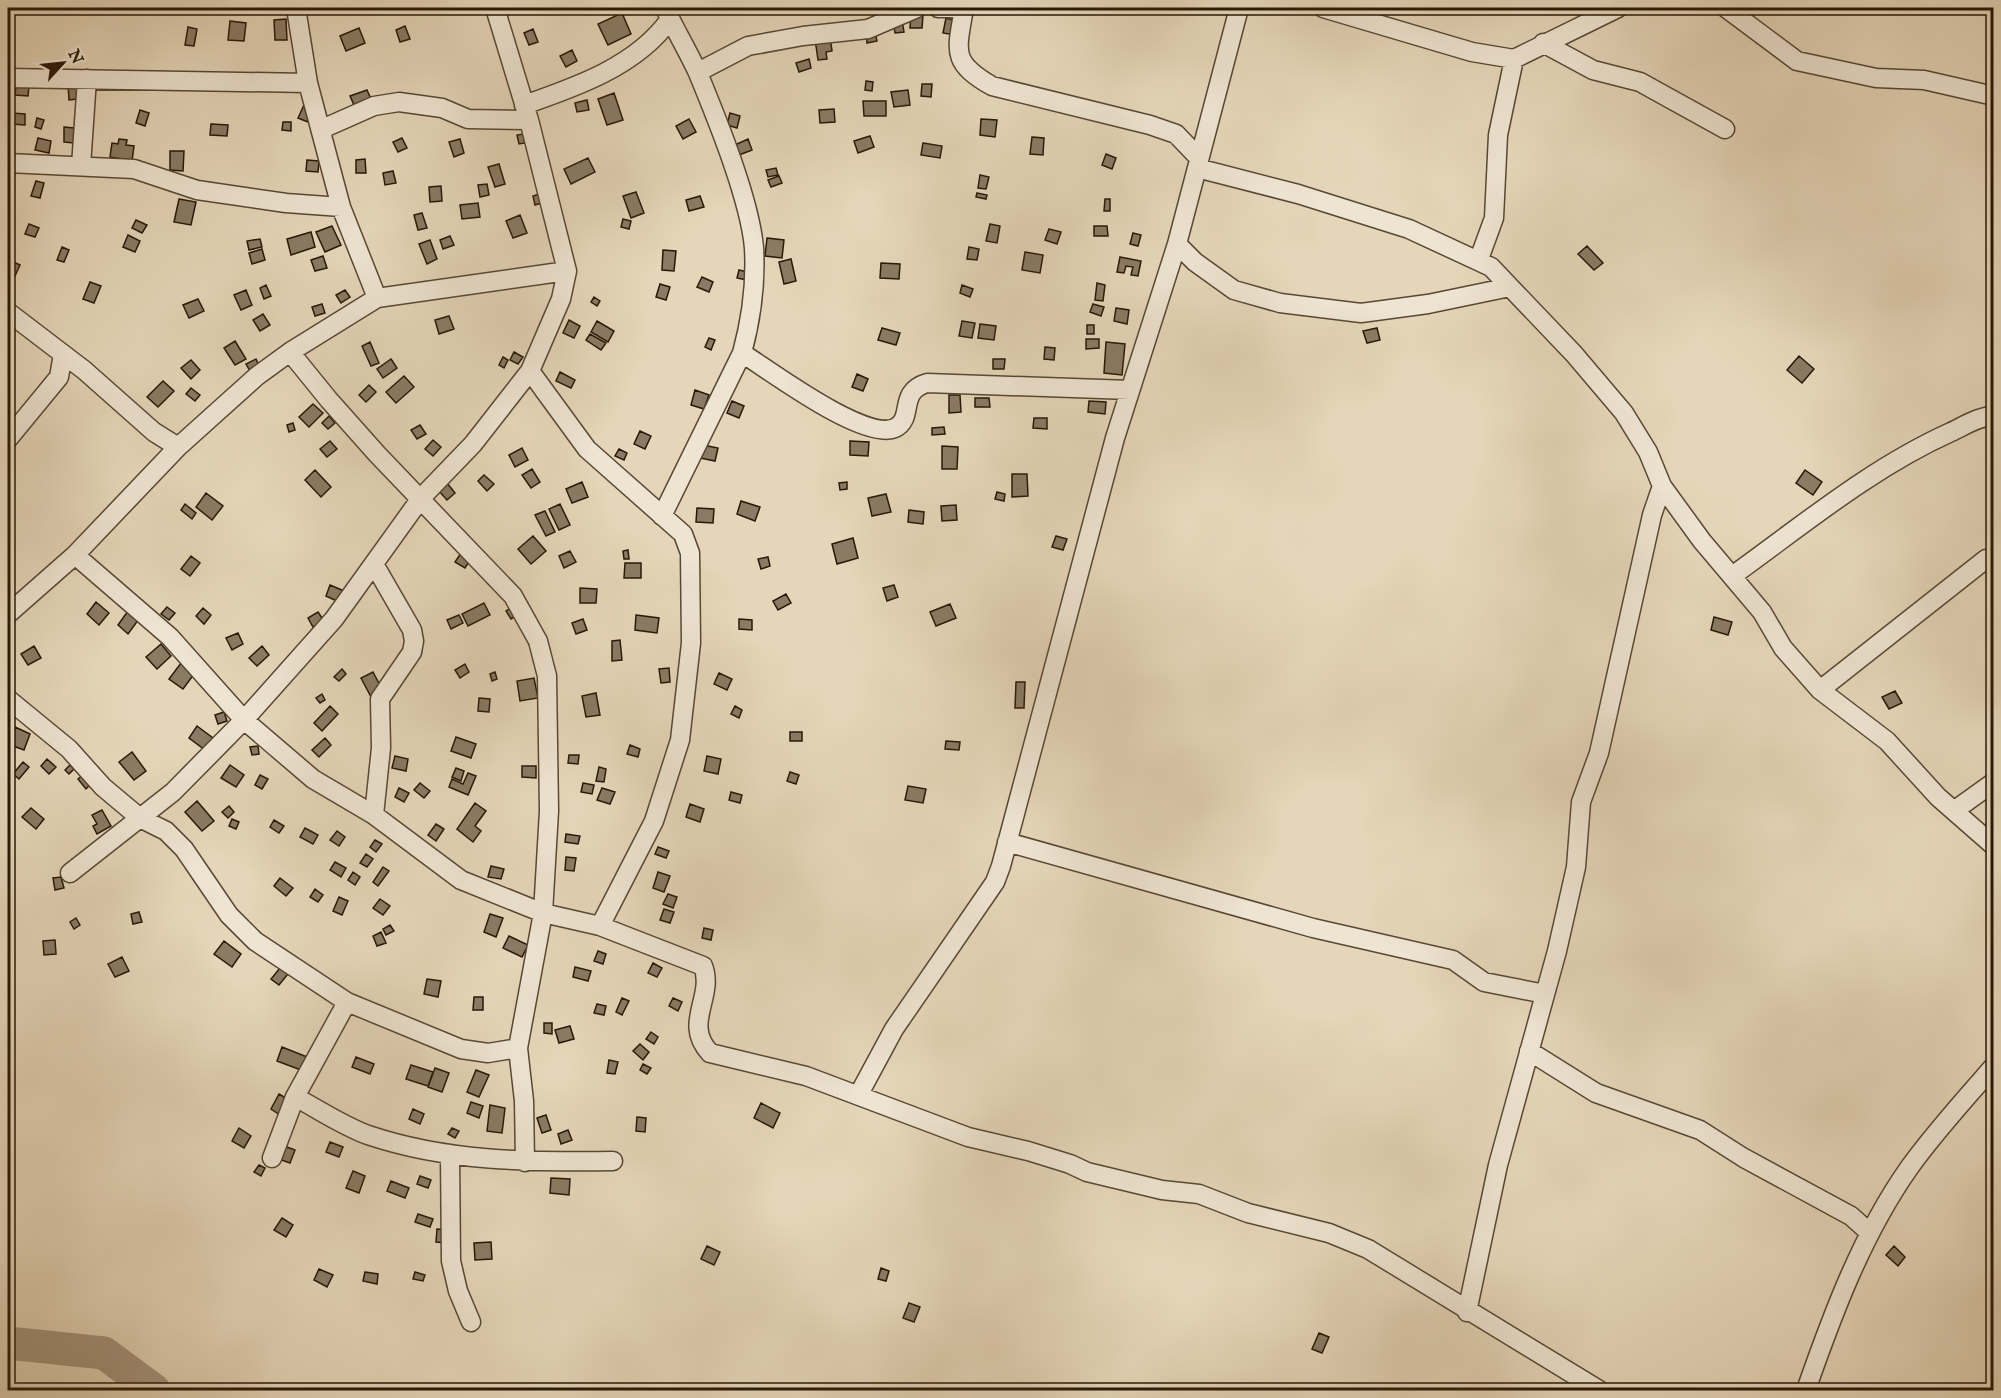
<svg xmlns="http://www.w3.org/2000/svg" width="2001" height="1398" viewBox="0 0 2001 1398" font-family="'IM FELL English',serif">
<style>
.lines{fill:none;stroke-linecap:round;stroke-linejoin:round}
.river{stroke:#a5957d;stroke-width:33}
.building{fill:#8a7b64;stroke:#281808;stroke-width:1.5}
.minor-casing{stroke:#574834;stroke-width:21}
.minor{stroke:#eee4d2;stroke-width:18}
</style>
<rect width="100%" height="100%" fill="#e5d6b9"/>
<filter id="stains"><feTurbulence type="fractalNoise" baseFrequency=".00333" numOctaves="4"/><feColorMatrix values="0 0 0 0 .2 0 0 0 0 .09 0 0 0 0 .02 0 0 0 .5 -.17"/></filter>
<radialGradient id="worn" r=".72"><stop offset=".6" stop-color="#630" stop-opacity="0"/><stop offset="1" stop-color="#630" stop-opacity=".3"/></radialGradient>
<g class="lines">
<!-- river -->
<path class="river" d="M8,1343L104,1353L154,1390"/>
</g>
<!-- building -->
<path class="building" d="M622,13L631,34L608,45L598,24Z
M911,14L923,15L922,28H910Z
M946,18L957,21L954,35L943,33Z
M286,19L287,40H275L274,20Z
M902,20L904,32L895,33L893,22Z
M230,21L246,23L244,41L228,40Z
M405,26L410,39L400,42L396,30Z
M188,27L197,29L194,46L185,45Z
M359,28L365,43L346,51L340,36Z
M533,29L538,42L529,45L524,33Z
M866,32H875L877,41L867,43Z
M830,37L832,51L826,52L827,59L818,60L815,39Z
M572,50L577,61L566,67L560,56Z
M809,59L811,68L799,72L796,63Z
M866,81L873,82L872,91L865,90Z
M68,84H78V99L69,100Z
M922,84H932L931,97L921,96Z
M16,85L29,86L28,96L15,95Z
M367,90L371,99L354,105L350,96Z
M908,90L910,105L894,107L891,92Z
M614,93L623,120L607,125L598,99Z
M587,100L589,110L577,112L575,103Z
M863,101H886V116H864Z
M304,105L313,109L308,122L298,118Z
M834,109L835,122L820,123L819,110Z
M140,110L149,113L145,126L136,123Z
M12,113L25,114V125L11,124Z
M730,113L740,116L737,128L727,125Z
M37,118L44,120L41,129L35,127Z
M689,119L696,132L683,139L676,126Z
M981,119L997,120L995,137L980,135Z
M283,122H291V131L282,130Z
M211,124L228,125L227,136L210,135Z
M64,127L74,128V143L64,142Z
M523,134L525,143L519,144L517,135Z
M870,136L874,147L858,153L854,141Z
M1032,137L1044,138L1043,155L1030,154Z
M38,138L51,141L49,153L35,150Z
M402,138L407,148L398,152L393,142Z
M119,139L127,140L126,145L134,146L132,161L110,157L112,143L118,144Z
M460,139L464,153L454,157L449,142Z
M748,139L752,150L739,155L735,145Z
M923,143L942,146L940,158L921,155Z
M170,151H184L183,171L170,170Z
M1106,154L1116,158L1112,169L1102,165Z
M588,158L595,172L571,184L564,169Z
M365,159L366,173H356V160Z
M307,160L319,161L318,172L306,171Z
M499,164L505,184L495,187L488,167Z
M776,168L778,175L768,177L766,170Z
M393,171L396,183L385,185L383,173Z
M980,175L989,177L986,189L978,188Z
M779,176L782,183L771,187L768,180Z
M36,181L44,183L40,198L31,196Z
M487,184L489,195L480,197L478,185Z
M441,186L442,201L430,202L429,187Z
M636,192L644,213L631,218L623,196Z
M977,193L987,195L986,199L976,197Z
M540,194L542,203L535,205L533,196Z
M700,196L704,207L689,211L686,200Z
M179,199L196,202L191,225L174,222Z
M1105,199H1110V211H1104Z
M478,203L480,217L462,219L460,205Z
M422,213L427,228L418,230L414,215Z
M520,215L527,233L513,238L506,221Z
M623,219L631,221L629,229L621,227Z
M136,220L147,225L142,233L132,228Z
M29,224L39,228L35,237L25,234Z
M990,224L1000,226L997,243L986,241Z
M332,226L341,245L325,252L316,232Z
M1094,226H1107L1108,236H1094Z
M1049,229L1061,232L1057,244L1045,240Z
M311,232L315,247L291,255L287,239Z
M1133,233L1141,235L1138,246L1130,244Z
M128,235L140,241L135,252L123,247Z
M450,236L454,245L443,249L440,240Z
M767,238L784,240L782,258L765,256Z
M260,239L262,247L249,250L247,241Z
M430,240L437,259L427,264L419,244Z
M1587,246L1603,263L1594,270L1578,254Z
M62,247L69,250L64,262L57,260Z
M969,247L979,249L977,260L967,259Z
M262,249L265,260L252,264L249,253Z
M663,250L676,251L674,271L662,270Z
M1025,252L1043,255L1040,273L1022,270Z
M323,256L327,268L315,271L311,260Z
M1120,257L1141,261L1138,276L1131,275L1133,267L1126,266L1124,273L1117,272Z
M791,259L796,281L784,284L779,262Z
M11,261L20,265L15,276L8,273Z
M881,263L900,264L899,279L880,278Z
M739,270L748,272L747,280L737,278Z
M702,277L713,282L709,292L697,287Z
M90,282L101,286L94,303L83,299Z
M1097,283L1105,285L1103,301L1095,300Z
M660,284L670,287L666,300L656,297Z
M266,285L271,296L264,299L260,288Z
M962,285L973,289L970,297L960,293Z
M246,290L252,305L241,310L234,295Z
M345,290L350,297L341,303L336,295Z
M594,297L600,301L597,306L591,302Z
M198,299L204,311L189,318L183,305Z
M322,304L325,313L315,316L312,307Z
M1093,304L1104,307L1101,316L1090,312Z
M1116,308L1129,310L1127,324L1114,321Z
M263,314L270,325L260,331L253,320Z
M449,316L454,329L439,334L435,320Z
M569,320L580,326L574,338L563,333Z
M597,321L614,331L608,342L591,332Z
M962,321L975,323L972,338L959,336Z
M980,324L996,326L994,340L978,338Z
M1087,325H1094V334H1087Z
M882,328L900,333L896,345L878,340Z
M1377,328L1380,340L1367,343L1363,331Z
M590,334L606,343L601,350L586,340Z
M709,338L715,340L711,350L705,347Z
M1086,339H1099V348L1086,349Z
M235,341L246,359L235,365L224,348Z
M370,342L379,363L371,366L362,346Z
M1106,342L1125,344L1122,375L1104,373Z
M1045,347L1055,348L1054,360L1044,359Z
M514,352L523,357L518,364L510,360Z
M1799,356L1814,369L1802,383L1787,370Z
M503,357L508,360L504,368L499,365Z
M256,359L259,366L250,371L246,364Z
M391,359L397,368L383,378L377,369Z
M993,359H1005L1004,369H993Z
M191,360L200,370L191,379L181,368Z
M560,372L575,380L571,388L556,381Z
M857,374L868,379L863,391L852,387Z
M404,376L414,387L396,403L386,392Z
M163,381L174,391L158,407L147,397Z
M369,385L376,392L366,402L359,395Z
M191,388L200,395L195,401L186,394Z
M695,390L709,395L704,409L691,405Z
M949,395H960L961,412L949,413Z
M975,398H989L990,407H975Z
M732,401L744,406L739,418L727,413Z
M1089,401L1106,402L1105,414L1088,412Z
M313,404L323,413L309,427L299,417Z
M329,416L335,423L328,429L322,423Z
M1034,418H1047V429L1033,428Z
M293,423L295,430L289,432L287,425Z
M420,425L426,434L417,439L411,430Z
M944,427L945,434L932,435V428Z
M640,431L651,436L645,449L634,444Z
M433,440L441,447L433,456L425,449Z
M330,441L337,449L327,457L320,449Z
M850,441L869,442L868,456L850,455Z
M703,445L718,448L715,461L700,458Z
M942,446L958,447L957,469H942Z
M522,448L528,460L515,467L509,455Z
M619,449L627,453L624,460L615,456Z
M532,469L540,482L531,488L522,475Z
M315,470L331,487L321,497L305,480Z
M1805,470L1822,482L1813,495L1796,483Z
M1012,474H1027L1028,496L1012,497Z
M484,475L494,484L487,491L478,481Z
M582,482L588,497L572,503L566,489Z
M847,482V489L840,490L839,483Z
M447,483L455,493L447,500L439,491Z
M997,492L1005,494L1004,501L995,499Z
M206,493L223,506L212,520L196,507Z
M886,494L891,512L872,516L868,498Z
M741,501L760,507L755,521L737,514Z
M185,504L196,513L192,519L181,510Z
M560,504L570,525L559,530L549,509Z
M956,505L957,520L942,521L941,506Z
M697,508L714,509L713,523L696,522Z
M909,510L924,512L923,524L908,522Z
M545,511L555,532L546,536L535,515Z
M533,536L546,551L531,564L518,549Z
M1056,536L1067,539L1063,550L1052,547Z
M853,538L858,558L837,564L832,544Z
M628,550L629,559H624L623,551Z
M570,551L576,562L564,568L559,556Z
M461,553L470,560L465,568L455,562Z
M191,556L200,563L190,576L181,569Z
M768,557L770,566L761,569L758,559Z
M625,563H641V578H624Z
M330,585L344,591L339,602L326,596Z
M894,585L898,597L887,601L883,588Z
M580,588L597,589L596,603H580Z
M786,594L791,603L778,610L773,601Z
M96,602L109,613L99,625L87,614Z
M484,603L490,615L468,626L462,614Z
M517,604L522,612L511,619L506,611Z
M950,604L956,618L936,626L930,612Z
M167,607L175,613L169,620L161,614Z
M203,608L211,615L204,624L196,616Z
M128,611L139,619L128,634L118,625Z
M318,612L324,621L313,627L308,618Z
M459,615L463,623L451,629L447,620Z
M636,615L659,618L657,633L635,630Z
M1714,617L1732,622L1728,635L1711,630Z
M583,619L587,630L576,634L572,623Z
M739,619L752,620V630L739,629Z
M238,633L243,644L232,650L226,638Z
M620,640L622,660L612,661V641Z
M161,644L171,656L157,669L146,657Z
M34,646L41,658L28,665L21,654Z
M262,646L269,655L257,666L249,658Z
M181,663L194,674L183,689L169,679Z
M465,664L469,672L460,678L455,670Z
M669,668L670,682L661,683L659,669Z
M342,669L346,674L339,681L334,677Z
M373,672L382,689L370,695L361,678Z
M495,672L497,679L492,681L490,674Z
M719,673L732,679L727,690L714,684Z
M534,678L538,698L520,701L517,681Z
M1016,682H1025L1024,708H1015Z
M1895,691L1902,703L1889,709L1882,697Z
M596,693L600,715L586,717L582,696Z
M322,694L325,700L320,703L316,698Z
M479,698L490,699L489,712L478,711Z
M330,706L338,714L322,731L314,723Z
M735,706L742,710L739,718L731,714Z
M224,712L227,721L218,724L215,715Z
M197,726L213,738L205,750L189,738Z
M15,727L30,734L24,750L8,744Z
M790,732H802V741H790Z
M456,737L476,744L471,758L451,751Z
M325,738L331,745L319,757L312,750Z
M946,741L960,742L959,750L945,749Z
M630,745L640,749L638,757L627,754Z
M258,746L259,754L252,755L250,747Z
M132,752L146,771L134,780L119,762Z
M569,755H579L578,764L568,763Z
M395,756L408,759L406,771L392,768Z
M707,756L721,759L718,774L704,771Z
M47,759L56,767L49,774L41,766Z
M23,762L29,767L19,779L13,774Z
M70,765L74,769L69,774L65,770Z
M230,765L244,775L236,787L221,778Z
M522,766H536V778L522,777Z
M599,767L606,769L604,782L596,781Z
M456,768L464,771L461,781L452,777Z
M86,772L94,781L86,789L78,779Z
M790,772L799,775L796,784L787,781Z
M468,773L476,776L468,795L449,787L452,779L463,784Z
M260,775L268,779L262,789L255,785Z
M420,783L430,791L424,798L414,790Z
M583,783L594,785L592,794L581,792Z
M908,786L926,789L923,803L905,800Z
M399,788L409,793L404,802L395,797Z
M602,788L615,792L610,804L597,800Z
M731,792L742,795L740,803L729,800Z
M197,801L214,821L202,831L185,812Z
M475,803L486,811L475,826L481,831L473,842L457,829Z
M690,804L704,809L700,822L686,817Z
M229,806L234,812L228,818L222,812Z
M31,808L44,819L36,829L22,817Z
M102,810L111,826L97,834L93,826L97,824L92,815Z
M232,819L239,822L236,829L229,826Z
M274,820L284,826L279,833L270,827Z
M436,824L444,829L436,841L428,835Z
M305,828L318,835L313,844L300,837Z
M337,831L345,837L339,846L330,840Z
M566,834L580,836L578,844L565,842Z
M375,840L382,844L376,852L370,847Z
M658,847L669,851L666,858L655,854Z
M366,854L373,859L367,867L360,863Z
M566,857L576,858L574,871L565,870Z
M335,862L346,868L341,877L330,870Z
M491,866L504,869L501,879L488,877Z
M383,867L389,871L378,886L373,882Z
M353,872L360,877L355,885L348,880Z
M658,872L670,876L664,892L653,888Z
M61,877L64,888L55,890L53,878Z
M280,878L293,888L286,896L274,886Z
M315,889L323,895L318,902L310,897Z
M668,894L677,897L673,908L663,904Z
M339,897L348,901L342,915L333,911Z
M380,899L390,906L383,915L373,908Z
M664,909L674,912L670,923L660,920Z
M139,912L142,922L133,924L131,914Z
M490,914L503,918L496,937L484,932Z
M76,918L80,925L74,929L70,922Z
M390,925L394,931L386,935L383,929Z
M704,928L713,930L711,940L702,938Z
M381,932L386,943L377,946L373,936Z
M509,936L528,945L522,957L503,948Z
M55,940L56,954L44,955L43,941Z
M224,941L241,954L232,967L214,954Z
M598,951L606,954L603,964L594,961Z
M122,957L129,971L115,977L108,964Z
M653,963L662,968L657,977L648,973Z
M575,967L591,971L588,981L573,977Z
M280,968L288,974L279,985L271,979Z
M427,979L441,981L438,997L424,994Z
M474,997H483V1010H473Z
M622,998L629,1001L622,1015L616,1012Z
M673,998L682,1002L678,1011L669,1006Z
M597,1004L606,1006L604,1015L594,1013Z
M544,1023H552V1034L544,1033Z
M570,1026L574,1039L559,1043L555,1030Z
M651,1032L658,1037L654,1044L646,1039Z
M640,1044L649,1052L643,1060L633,1051Z
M282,1047L307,1057L301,1070L277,1061Z
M356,1057L374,1064L370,1074L352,1067Z
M609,1060L618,1062L615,1074L607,1073Z
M643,1064L651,1068L647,1074L640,1070Z
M411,1065L433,1072L428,1086L406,1079Z
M435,1068L449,1073L442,1092L428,1087Z
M476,1070L489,1075L479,1097L467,1092Z
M279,1094L289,1100L280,1115L271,1109Z
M471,1102L483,1106L479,1118L467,1113Z
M761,1103L780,1113L773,1128L754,1118Z
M490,1105L505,1108L502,1133L487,1131Z
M413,1109L424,1114L420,1124L409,1119Z
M546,1115L551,1130L542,1133L537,1118Z
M637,1117L646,1118L645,1132L636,1131Z
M239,1128L251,1136L244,1148L232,1141Z
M452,1128L459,1131L455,1138L448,1134Z
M568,1130L572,1140L561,1144L558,1134Z
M330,1142L343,1147L339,1157L326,1152Z
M284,1146L295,1150L290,1163L279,1159Z
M259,1165L265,1168L261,1176L254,1172Z
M353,1171L365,1176L359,1193L346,1188Z
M420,1176L431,1180L428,1188L417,1184Z
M551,1178L570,1179L569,1195L550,1193Z
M391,1181L409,1188L405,1198L387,1191Z
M418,1214L433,1219L430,1227L415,1222Z
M282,1218L293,1225L286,1237L274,1230Z
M437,1229L447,1230L446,1243L436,1242Z
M491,1242L492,1259L475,1260L474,1243Z
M707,1246L720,1252L714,1265L701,1259Z
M1894,1246L1905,1257L1898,1266L1886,1255Z
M881,1268L889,1271L886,1281L878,1279Z
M319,1269L333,1275L327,1287L314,1280Z
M365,1272L378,1274L377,1284L363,1281Z
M415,1272L425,1275L423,1281L413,1279Z
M909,1303L920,1307L914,1322L903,1318Z
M1319,1333L1329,1337L1322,1353L1312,1349Z"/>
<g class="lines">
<!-- minor casing -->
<g class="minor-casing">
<path id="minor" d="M296,8L308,83L341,207L377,298
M938,8H964
M964,8C957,51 950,62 992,86L1150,125L1176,134L1199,158
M1323,8L1472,52L1514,59L1618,8
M1726,8L1797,61L1876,78L1924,80L1994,96
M1543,43L1593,70L1640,82L1725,129
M698,72L748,46L803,36L868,29L917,8
M8,78L308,83
M524,105C576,87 637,66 670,19
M322,129L374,106L399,102L442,108L468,119L529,120
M8,163L134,169L197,190L286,203L341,207
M81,166L87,79
M1197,168L1298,194L1409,229L1491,267L1574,354L1624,413L1648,452L1662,486L1702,541L1762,612L1783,648L1820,690L1887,741L1938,797L1994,846
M1177,244L1195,262L1234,290L1280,303L1361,313L1428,304L1510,287
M1479,259L1494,218L1498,135L1514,59
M8,312L84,370L154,432L178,447
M290,352L329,400L377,454L513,596L538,641L547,676L549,811L543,913L518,1048L524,1101L525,1162
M742,353C769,370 865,442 895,428C915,418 897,392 927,383L1130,390
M530,371L587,449L683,534L690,553L691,643L680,740L654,821L600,926
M8,439L59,377L63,354
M662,516L742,353C751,320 756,283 754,248C750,200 717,119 698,73C688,51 675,30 665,8
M75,555L170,637L244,720L313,779L374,815L461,880L543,913L600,926L703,966C715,997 682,1023 710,1053L806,1076L968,1137L1028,1151L1070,1164L1087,1172L1162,1190L1199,1194L1248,1213L1329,1233L1368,1249L1599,1390
M374,564L412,630L414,641L412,652L380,699L381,748L374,815
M1732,576C1803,525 1871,468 1951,432C1964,426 1979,416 1994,416
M8,614L75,555L178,447L257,376L290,352L377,298L567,271
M1820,690L1986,559
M8,699L69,749L103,787L140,818L166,831L184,849L229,915L255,941L347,1002L461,1049L488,1053L518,1048
M1955,810L1994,782
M1007,842L1313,928L1453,960L1484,982L1545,994
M70,873L173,792L244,720L334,619L421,498L473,444L530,371L561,299L567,271L529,120L495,8
M1529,1051L1596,1093L1700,1130L1744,1158L1851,1216L1870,1233
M859,1094L894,1029L995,882L1001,866L1115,438L1177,244L1239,8
M295,1097C318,1109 343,1126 368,1135C448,1162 530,1162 613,1161
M450,1156L451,1261L458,1291L471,1322
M272,1158L295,1097L347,1002
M1467,1312L1498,1165L1557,951L1576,867L1581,802L1599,753L1652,515L1662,486
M1806,1390C1833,1313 1862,1235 1909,1168C1934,1133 1965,1099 1994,1066"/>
</g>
<!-- minor -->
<use href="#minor" class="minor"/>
</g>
<!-- margin -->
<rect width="2001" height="1398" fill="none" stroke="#e5d6b9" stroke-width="30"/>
<rect x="9" y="9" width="1983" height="1380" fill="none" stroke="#281808" stroke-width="3"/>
<rect x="15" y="15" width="1971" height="1368" fill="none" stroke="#281808" stroke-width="1.5"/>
<!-- north arrow -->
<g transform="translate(63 63) rotate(63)" stroke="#eee4d2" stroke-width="4.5" paint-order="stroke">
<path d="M0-4.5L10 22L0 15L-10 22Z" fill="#281808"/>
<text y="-9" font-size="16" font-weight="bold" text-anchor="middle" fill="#281808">N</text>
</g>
<rect width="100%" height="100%" filter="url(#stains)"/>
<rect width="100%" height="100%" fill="url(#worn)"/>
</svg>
